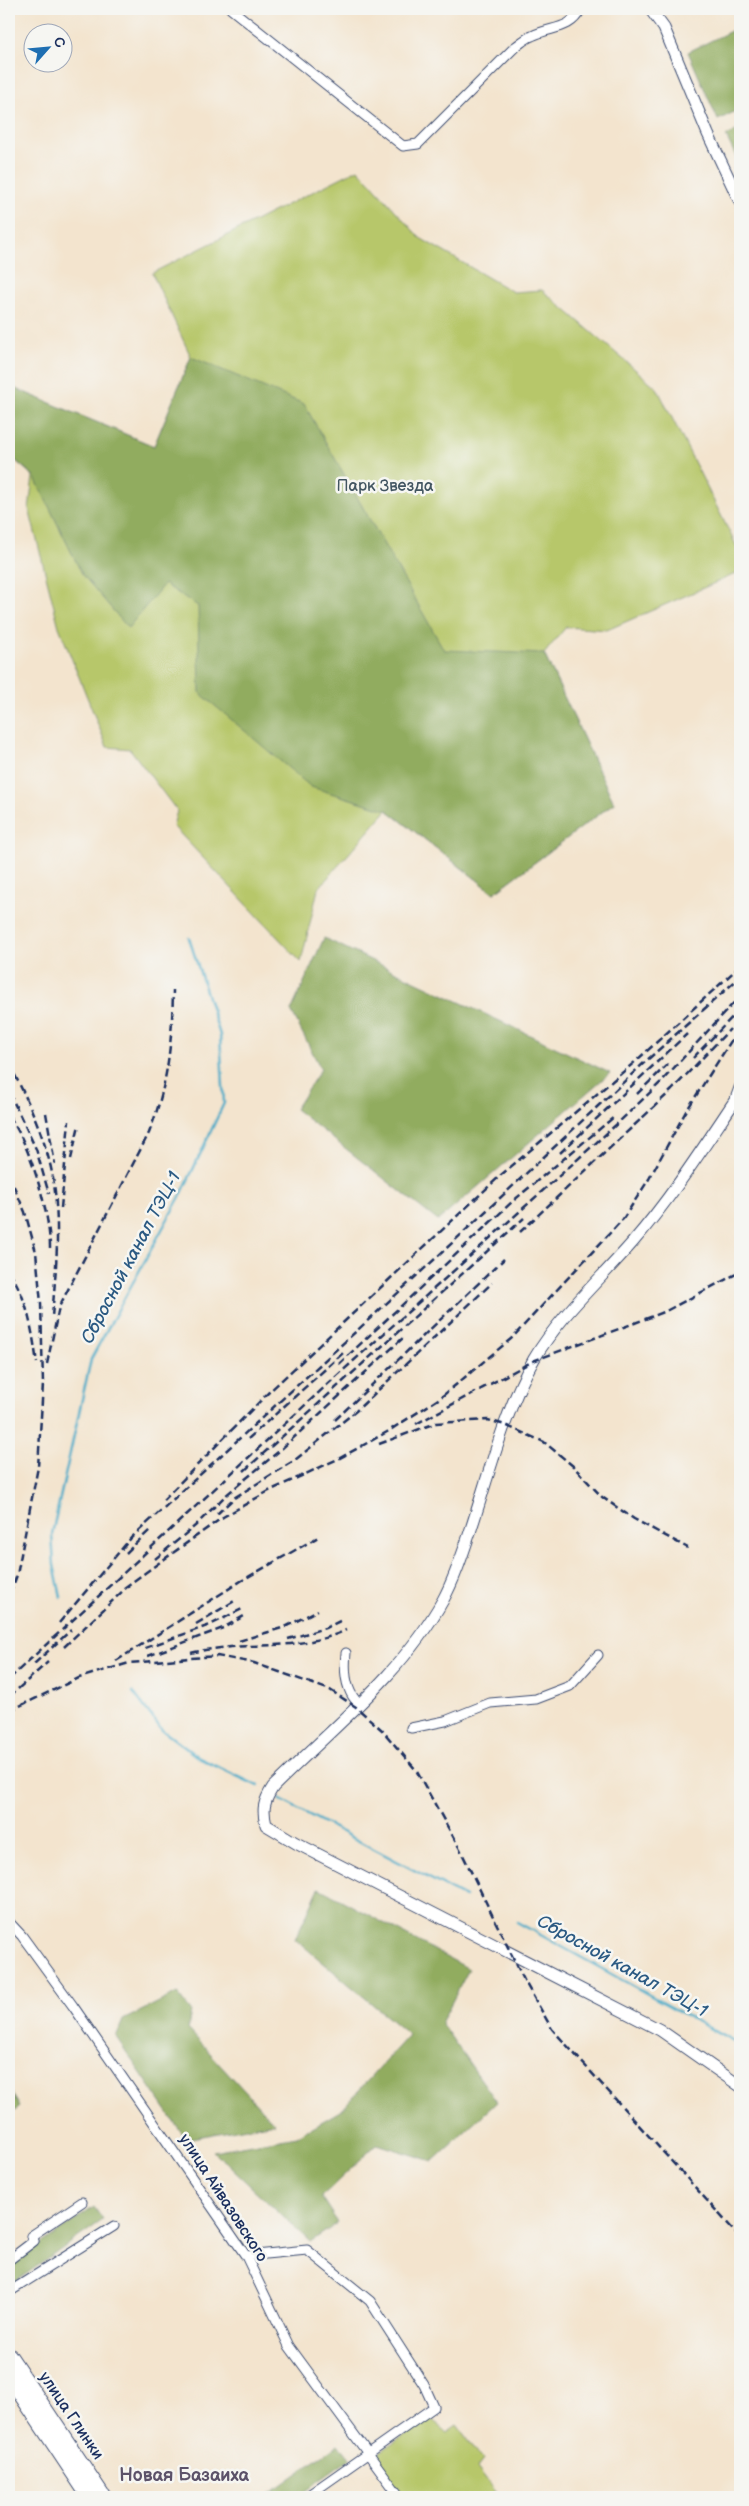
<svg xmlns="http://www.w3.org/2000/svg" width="749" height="2506" viewBox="0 0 749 2506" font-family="'Balsamiq Sans',sans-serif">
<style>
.green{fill:#b7c76a;stroke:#697b64}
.forest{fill:#91ac5e;stroke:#566e5e}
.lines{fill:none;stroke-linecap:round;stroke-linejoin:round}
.stream{stroke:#48abc8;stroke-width:2.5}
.minor-casing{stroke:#3b4a6f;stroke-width:11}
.major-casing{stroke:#3b4a6f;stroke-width:13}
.highway-casing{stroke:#3b4a6f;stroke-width:16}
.minor{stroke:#fff;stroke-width:9}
.major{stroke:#fff;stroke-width:11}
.highway{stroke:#fff;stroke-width:14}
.rail{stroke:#1b2f5e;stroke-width:2.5;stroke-dasharray:8 4;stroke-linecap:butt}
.labels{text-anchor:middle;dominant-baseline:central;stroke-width:5;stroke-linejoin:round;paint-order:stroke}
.park-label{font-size:16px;fill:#425561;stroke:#f6f6f2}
.street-label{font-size:16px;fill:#1b2f5e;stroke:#f6f6f2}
.water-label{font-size:18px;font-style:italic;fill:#2b5a83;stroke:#f6f6f2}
.neighbourhood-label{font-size:18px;font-weight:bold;fill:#5c5269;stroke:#f6f6f2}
</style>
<rect width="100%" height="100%" fill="#f6f6f2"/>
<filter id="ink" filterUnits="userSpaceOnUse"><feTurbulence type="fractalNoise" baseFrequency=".02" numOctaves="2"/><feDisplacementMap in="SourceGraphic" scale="10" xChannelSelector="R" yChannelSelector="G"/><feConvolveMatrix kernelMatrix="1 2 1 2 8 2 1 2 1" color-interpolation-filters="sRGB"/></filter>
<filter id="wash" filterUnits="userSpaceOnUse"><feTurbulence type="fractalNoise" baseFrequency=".0096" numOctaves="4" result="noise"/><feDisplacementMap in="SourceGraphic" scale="20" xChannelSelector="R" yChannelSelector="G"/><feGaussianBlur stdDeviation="1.12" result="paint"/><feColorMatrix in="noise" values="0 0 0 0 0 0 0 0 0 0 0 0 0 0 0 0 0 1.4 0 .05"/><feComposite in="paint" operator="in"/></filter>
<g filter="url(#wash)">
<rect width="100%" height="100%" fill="#f3e4ce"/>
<!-- green -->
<path class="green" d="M358,169L420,238L513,292L542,290L657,388L740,553V572L607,630L566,627L544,654L614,803L494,893L387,810L318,889L301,962L173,826L177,811L130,749L107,747L59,627L29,509L33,476L9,455V386L154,446L191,357L152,273Z
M430,2418L447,2432L457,2425L483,2460L477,2468L499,2497H403L374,2456Z"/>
<!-- forest -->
<path class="forest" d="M737,28L740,29V109L718,120L688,52Z
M740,129V165L726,136Z
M191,357L304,404L444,650L544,654L614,803L494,893L387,810L311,787L200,693L198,606L164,584L128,628L82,574L34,476L9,455V386L154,446Z
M324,938L610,1073L438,1221L295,1109L321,1069L291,1011Z
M319,1888L469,1969L441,2023L497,2102L433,2161L377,2144L321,2197L338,2223L310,2242L213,2151L297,2136L340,2111L409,2035L295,1939Z
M177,1993L191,2011L188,2029L274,2123L186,2139L116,2037L123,2020Z
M9,2088L20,2107L9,2116Z
M94,2207L103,2220L9,2286V2266Z
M338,2444L350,2459L296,2497H264Z"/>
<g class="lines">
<!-- stream -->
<path class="stream" d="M61,1597L54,1565L52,1534L91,1359L182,1193L224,1103L220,1035L189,938
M133,1692L162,1730L199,1758L258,1786
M279,1799L465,1897
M517,1922L740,2045"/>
</g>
</g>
<g filter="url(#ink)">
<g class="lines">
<!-- minor casing -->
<g class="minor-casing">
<path id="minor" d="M231,9L403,146L418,144L515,47C521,43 526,38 532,36C551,26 570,31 581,9
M346,1653C344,1671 345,1691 359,1704
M411,1728L445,1721L490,1703L536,1699L570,1686L598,1655
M9,1922L22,1936L73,2006L246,2256L289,2346L400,2497
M246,2256L307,2250L370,2301L424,2385L434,2407L306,2497
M9,2260L34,2241L31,2236L82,2202
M9,2292L114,2226"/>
</g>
<!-- major casing -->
<g class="major-casing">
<path id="major" d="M650,9L664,28L708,134L740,202
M740,1088L736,1099C703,1148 671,1198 632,1243C599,1281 560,1315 534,1359C505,1410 489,1474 471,1529C463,1553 455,1578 443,1600C402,1674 332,1728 273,1787C264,1801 262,1809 266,1825L296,1843L660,2030L740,2086"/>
</g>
<!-- highway casing -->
<g class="highway-casing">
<path id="highway" d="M9,2355L104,2497
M9,2377L89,2497"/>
</g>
<!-- minor -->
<use href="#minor" class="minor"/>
<!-- major -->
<use href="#major" class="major"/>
<!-- highway -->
<use href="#highway" class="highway"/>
<!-- rail -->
<path class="rail" d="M693,1058L740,1009
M9,1064C32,1107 54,1156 56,1205C59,1243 55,1280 52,1317
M9,1092L36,1149L49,1194
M637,1094L668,1064
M46,1113L55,1164
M9,1116C30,1145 50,1212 50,1248
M560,1153L687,1034
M71,1159L79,1125
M9,1175L25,1212L36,1252L41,1303L43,1384L38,1467L17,1575L9,1597
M61,1208L69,1121
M520,1232L672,1090L730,1029
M9,1271C28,1299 32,1330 37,1363
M47,1364L59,1307L149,1133C168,1084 172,1043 173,990
M339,1364L513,1201L614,1117
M335,1420L504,1259
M416,1424L533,1361L664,1312L740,1272
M248,1439L343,1353
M379,1444L436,1423L488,1420L505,1425L544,1442L573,1466L602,1497L634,1519L688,1548
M244,1471L524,1218
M163,1500L269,1392L501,1175L636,1061L740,966
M217,1514L234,1498L295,1460L356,1411L492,1283
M126,1553L151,1529
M155,1559L195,1526L225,1496L278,1452L403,1338
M124,1588L223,1517L269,1491L340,1458L387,1432L440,1398L512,1338L623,1219L649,1179L685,1113L740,1027
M59,1623L131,1538L436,1258L645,1062L740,977
M196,1624L236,1600
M288,1639L325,1628L340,1621
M239,1641L285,1627L318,1610
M64,1647L129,1585
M145,1648L210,1625L242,1609
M191,1653C242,1640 298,1653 346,1630
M148,1656L223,1628L244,1616
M116,1661L241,1581L320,1536
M34,1664L71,1630
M9,1679L329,1383L618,1123L660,1083L740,996
M9,1697L48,1662
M9,1711L79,1678L129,1663L217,1656L254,1663L330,1690L356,1707L382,1730L416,1770L460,1849L525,1982L552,2029L740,2237"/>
</g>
</g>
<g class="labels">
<!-- park labels -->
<g class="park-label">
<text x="385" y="486">Парк Звезда</text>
</g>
<!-- street labels -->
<g class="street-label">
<text transform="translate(223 2198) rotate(57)">улица Айвазовского</text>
<text transform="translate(71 2416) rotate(56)">улица Глинки</text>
</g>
<!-- water labels -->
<g class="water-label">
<text transform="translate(131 1258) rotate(-62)">Сбросной канал ТЭЦ-1</text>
<text transform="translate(622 1966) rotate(29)">Сбросной канал ТЭЦ-1</text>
</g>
<!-- neighbourhood labels -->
<g class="neighbourhood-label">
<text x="184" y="2475">Новая Базаиха</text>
</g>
</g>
<!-- margin -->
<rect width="749" height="2506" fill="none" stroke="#f6f6f2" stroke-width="30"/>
<!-- north arrow -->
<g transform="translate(48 48) rotate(63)"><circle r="24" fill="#f6f6f2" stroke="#9ea6b7"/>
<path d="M0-4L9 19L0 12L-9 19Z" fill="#1f6fb2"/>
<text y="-8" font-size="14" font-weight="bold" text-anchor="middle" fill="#1b2f5e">С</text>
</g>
</svg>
